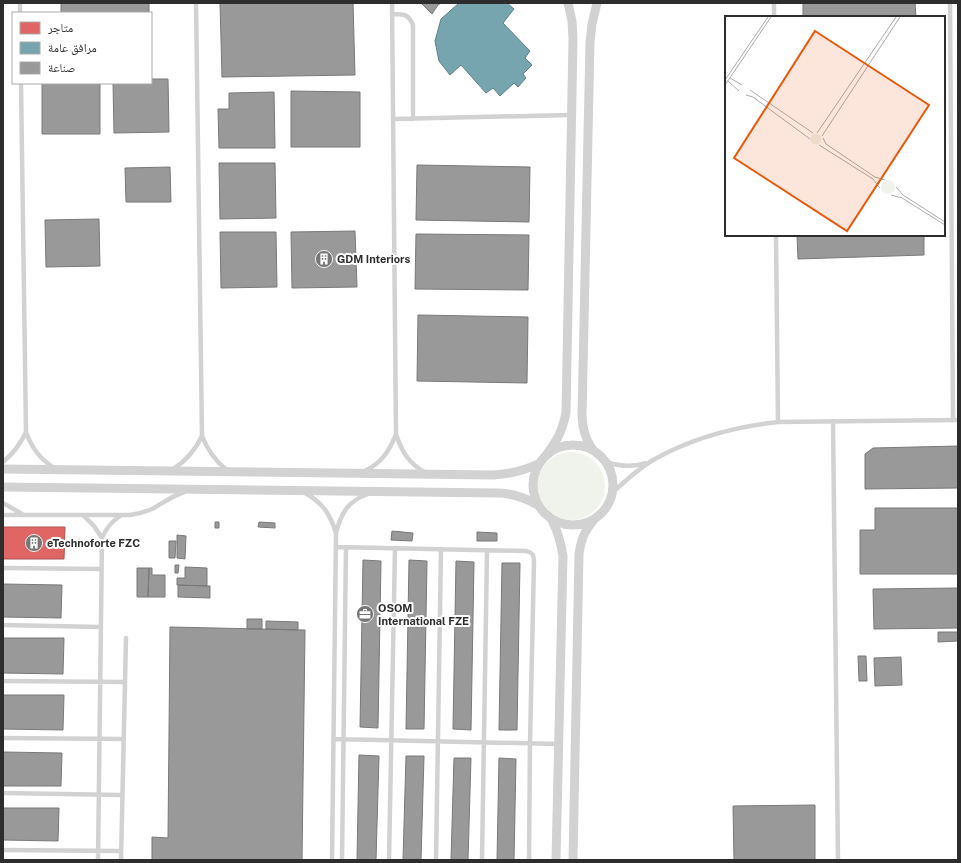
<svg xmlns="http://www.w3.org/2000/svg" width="961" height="863" viewBox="0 0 961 863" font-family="'Public Sans','Noto Naskh Arabic',sans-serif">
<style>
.green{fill:#f0f3eb}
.shops{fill:#e06666;stroke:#a55}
.public{fill:#76a5af;stroke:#608188}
.industry{fill:#999;stroke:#797979}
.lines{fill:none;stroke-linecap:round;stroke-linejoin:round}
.service{stroke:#d2d2d2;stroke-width:4.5}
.minor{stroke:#d2d2d2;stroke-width:9}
.labels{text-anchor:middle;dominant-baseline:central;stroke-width:4;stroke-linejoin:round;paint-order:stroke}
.poi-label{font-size:11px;font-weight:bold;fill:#2d2d2d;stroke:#fff;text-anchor:start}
.inset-road{fill:none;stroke:#ababab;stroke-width:1}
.view{fill:#e8590c;fill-opacity:0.15;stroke:#e8590c;stroke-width:2}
.inset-edge{fill:none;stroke:#2d2d2d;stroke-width:2}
</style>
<rect width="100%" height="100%" fill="#fff"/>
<!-- green -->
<path class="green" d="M537 486a34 34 0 1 1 68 0a34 34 0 1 1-68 0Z"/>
<!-- shops -->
<path class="shops" d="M3,527H65L64,559H3Z"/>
<!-- public -->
<path class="public" d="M459,3H507L514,9L503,23L530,51L525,58L532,65L523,74L526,78L518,87L514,83L500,96L493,88L486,93L461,65L450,75L439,61L435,41L441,19Z"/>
<!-- industry -->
<path class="industry" d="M61,3H149V13H61Z
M220,3H353L355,75L222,77Z
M421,3H441L438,5L432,14Z
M803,3H915L916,17H803Z
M151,79H168L169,132L114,133L113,83H151Z
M42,83H100V134H42Z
M291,91L360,92V147H291Z
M274,92L275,148H219L218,109H229V93Z
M219,163H275L276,218L220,219Z
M417,165L530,167L529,222L416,220Z
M170,167L171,202H126L125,168Z
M99,219L100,266L46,267L45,220Z
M355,231L357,287L292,288L291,232Z
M220,232H276L277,287L221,288Z
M416,234L529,235L528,290L415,289Z
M797,235H924V255L798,259Z
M418,315L528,317L527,383L417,381Z
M958,446V488L865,489V454L873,448Z
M875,508H958V574H860V530H875Z
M215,522H219V528H215Z
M259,522L275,523V528L258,527Z
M392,531L413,533L412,541L391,540Z
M477,532L497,533V541H477Z
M177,535L186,536L185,559L177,558Z
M169,541H176L175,558H169Z
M363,560L381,561L378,728L360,727Z
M409,560L427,561L424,729H406Z
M456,561L474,562L471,730L453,729Z
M502,563H520L517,730H499Z
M175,565H179L178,573H175Z
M185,567L207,568V586L177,585V578H185Z
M137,568H149L148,597H137Z
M149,568H152V575H165V597H148Z
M3,584L62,585L61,618L3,617Z
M178,585L210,586V598L178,597Z
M958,588V628L874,629L873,589Z
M247,619H262V629H247Z
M266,621L298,622V630L266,629Z
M170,627L305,630L302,860H152V837L168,838Z
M938,632H958V641L938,642Z
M3,638H64L63,674L3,673Z
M858,656H866L867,681H859Z
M901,657L902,685L875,686L874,658Z
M3,695H64L63,730L3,729Z
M3,752L62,753L61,786H3Z
M359,755L379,756L376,860H357Z
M406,756H424L421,860H403Z
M454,758H471L468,860H451Z
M499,758L516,759L514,860H497Z
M815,805V860H734L733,806Z
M3,808H59L58,841L3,840Z"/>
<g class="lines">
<!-- service -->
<path class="service" d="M20,3V13
M196,3L202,436C208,451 215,461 227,470
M392,3L396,434C402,452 408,462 424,472
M774,3V17
M950,3L953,420
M392,14C403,14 409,14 413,25V119
M21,83L26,432C32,448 39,458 54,468
M393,119L571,115
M776,235L778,422
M833,421L838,860
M3,462C14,453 20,445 26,432
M606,462C619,466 632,468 645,463
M172,470C186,461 195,451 202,436
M365,471C382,462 389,452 396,434
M305,493C323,503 330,514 336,533
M612,493C625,481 638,469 653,460C692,438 733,427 778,422L958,420
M3,503L22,514
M3,515H130C138,514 145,512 152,509C163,503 172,496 184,492
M84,516L94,526L102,538
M336,547L526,551C532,552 534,555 534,561L530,743L529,860
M3,568L101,569
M3,625L101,627
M3,681L125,682
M3,738L124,739
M334,739L559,744
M3,793L122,795
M3,850L121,851
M98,860L102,538C106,528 111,522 120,516
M121,860L126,638
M332,860L336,533C341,513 348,501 368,494
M342,860L346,547
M389,860L395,548
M436,860L441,549
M482,860L487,551"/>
<!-- minor -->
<path class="minor" d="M533 485a40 40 0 1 1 80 0a40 40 0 1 1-80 0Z
M593,450C585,438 583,430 582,416L590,42L592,24L597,3
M547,454C558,439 562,431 566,413L573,39L572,21L568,3
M3,469L493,475C511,474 523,471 538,464
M3,487L497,493C512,493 523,497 536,504
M552,520C558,532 561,543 563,556L556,860
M573,860L579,554C581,540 584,532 593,521"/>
</g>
<!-- icons -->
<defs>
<g id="building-disc" transform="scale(0.9)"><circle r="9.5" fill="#767676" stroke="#fff"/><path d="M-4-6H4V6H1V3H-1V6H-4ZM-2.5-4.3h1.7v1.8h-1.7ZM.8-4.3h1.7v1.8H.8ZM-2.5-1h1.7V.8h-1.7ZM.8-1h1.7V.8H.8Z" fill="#fff"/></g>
<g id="office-disc" transform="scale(0.9)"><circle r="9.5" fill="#767676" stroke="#fff"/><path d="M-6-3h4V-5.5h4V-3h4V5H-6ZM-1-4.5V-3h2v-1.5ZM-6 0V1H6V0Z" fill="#fff"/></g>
</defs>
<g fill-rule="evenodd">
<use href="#building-disc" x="324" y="259"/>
<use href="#building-disc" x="34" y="543"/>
<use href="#office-disc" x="365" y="614"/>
</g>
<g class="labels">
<!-- poi labels -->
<g class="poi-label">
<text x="337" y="259">GDM Interiors</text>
<text x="47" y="543">eTechnoforte FZC</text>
<text x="378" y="608">OSOM<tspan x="378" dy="13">International FZE</tspan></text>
</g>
</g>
<!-- overview -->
<g transform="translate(725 16)">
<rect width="220" height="220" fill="#fff"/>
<path d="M85.5 123a5.5 5.5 0 1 1 11 0a5.5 5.5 0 1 1-11 0ZM156 171a7 7 0 1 1 14 0a7 7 0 1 1-14 0Z" fill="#f0f3eb"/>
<path class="inset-road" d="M5,62L17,69M0,64L43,1M3,65L14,75M0,69L46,1M25,74L88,117M21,79L28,81L85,123M92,117L171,1M97,120L175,1M98,122L101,128L150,161L160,164M94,129L148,163L155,172M171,171L178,179L220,206M166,179L177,182L220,209"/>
<path class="view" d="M90,15L204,89L122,215L9,142Z"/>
<rect width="220" height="220" class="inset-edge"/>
</g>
<!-- border -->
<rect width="961" height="863" fill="none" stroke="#2d2d2d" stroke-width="8"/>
<!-- legend -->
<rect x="12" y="12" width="140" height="72" fill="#ffffff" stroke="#ababab"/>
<rect x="20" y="22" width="20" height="12" fill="#e06666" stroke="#ababab"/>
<text x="48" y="32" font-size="12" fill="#2d2d2d">متاجر</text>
<rect x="20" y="42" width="20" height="12" fill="#76a5af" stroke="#ababab"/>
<text x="48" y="52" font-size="12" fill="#2d2d2d">مرافق عامة</text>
<rect x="20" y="62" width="20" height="12" fill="#999999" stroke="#ababab"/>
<text x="48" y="72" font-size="12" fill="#2d2d2d">صناعة</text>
</svg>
